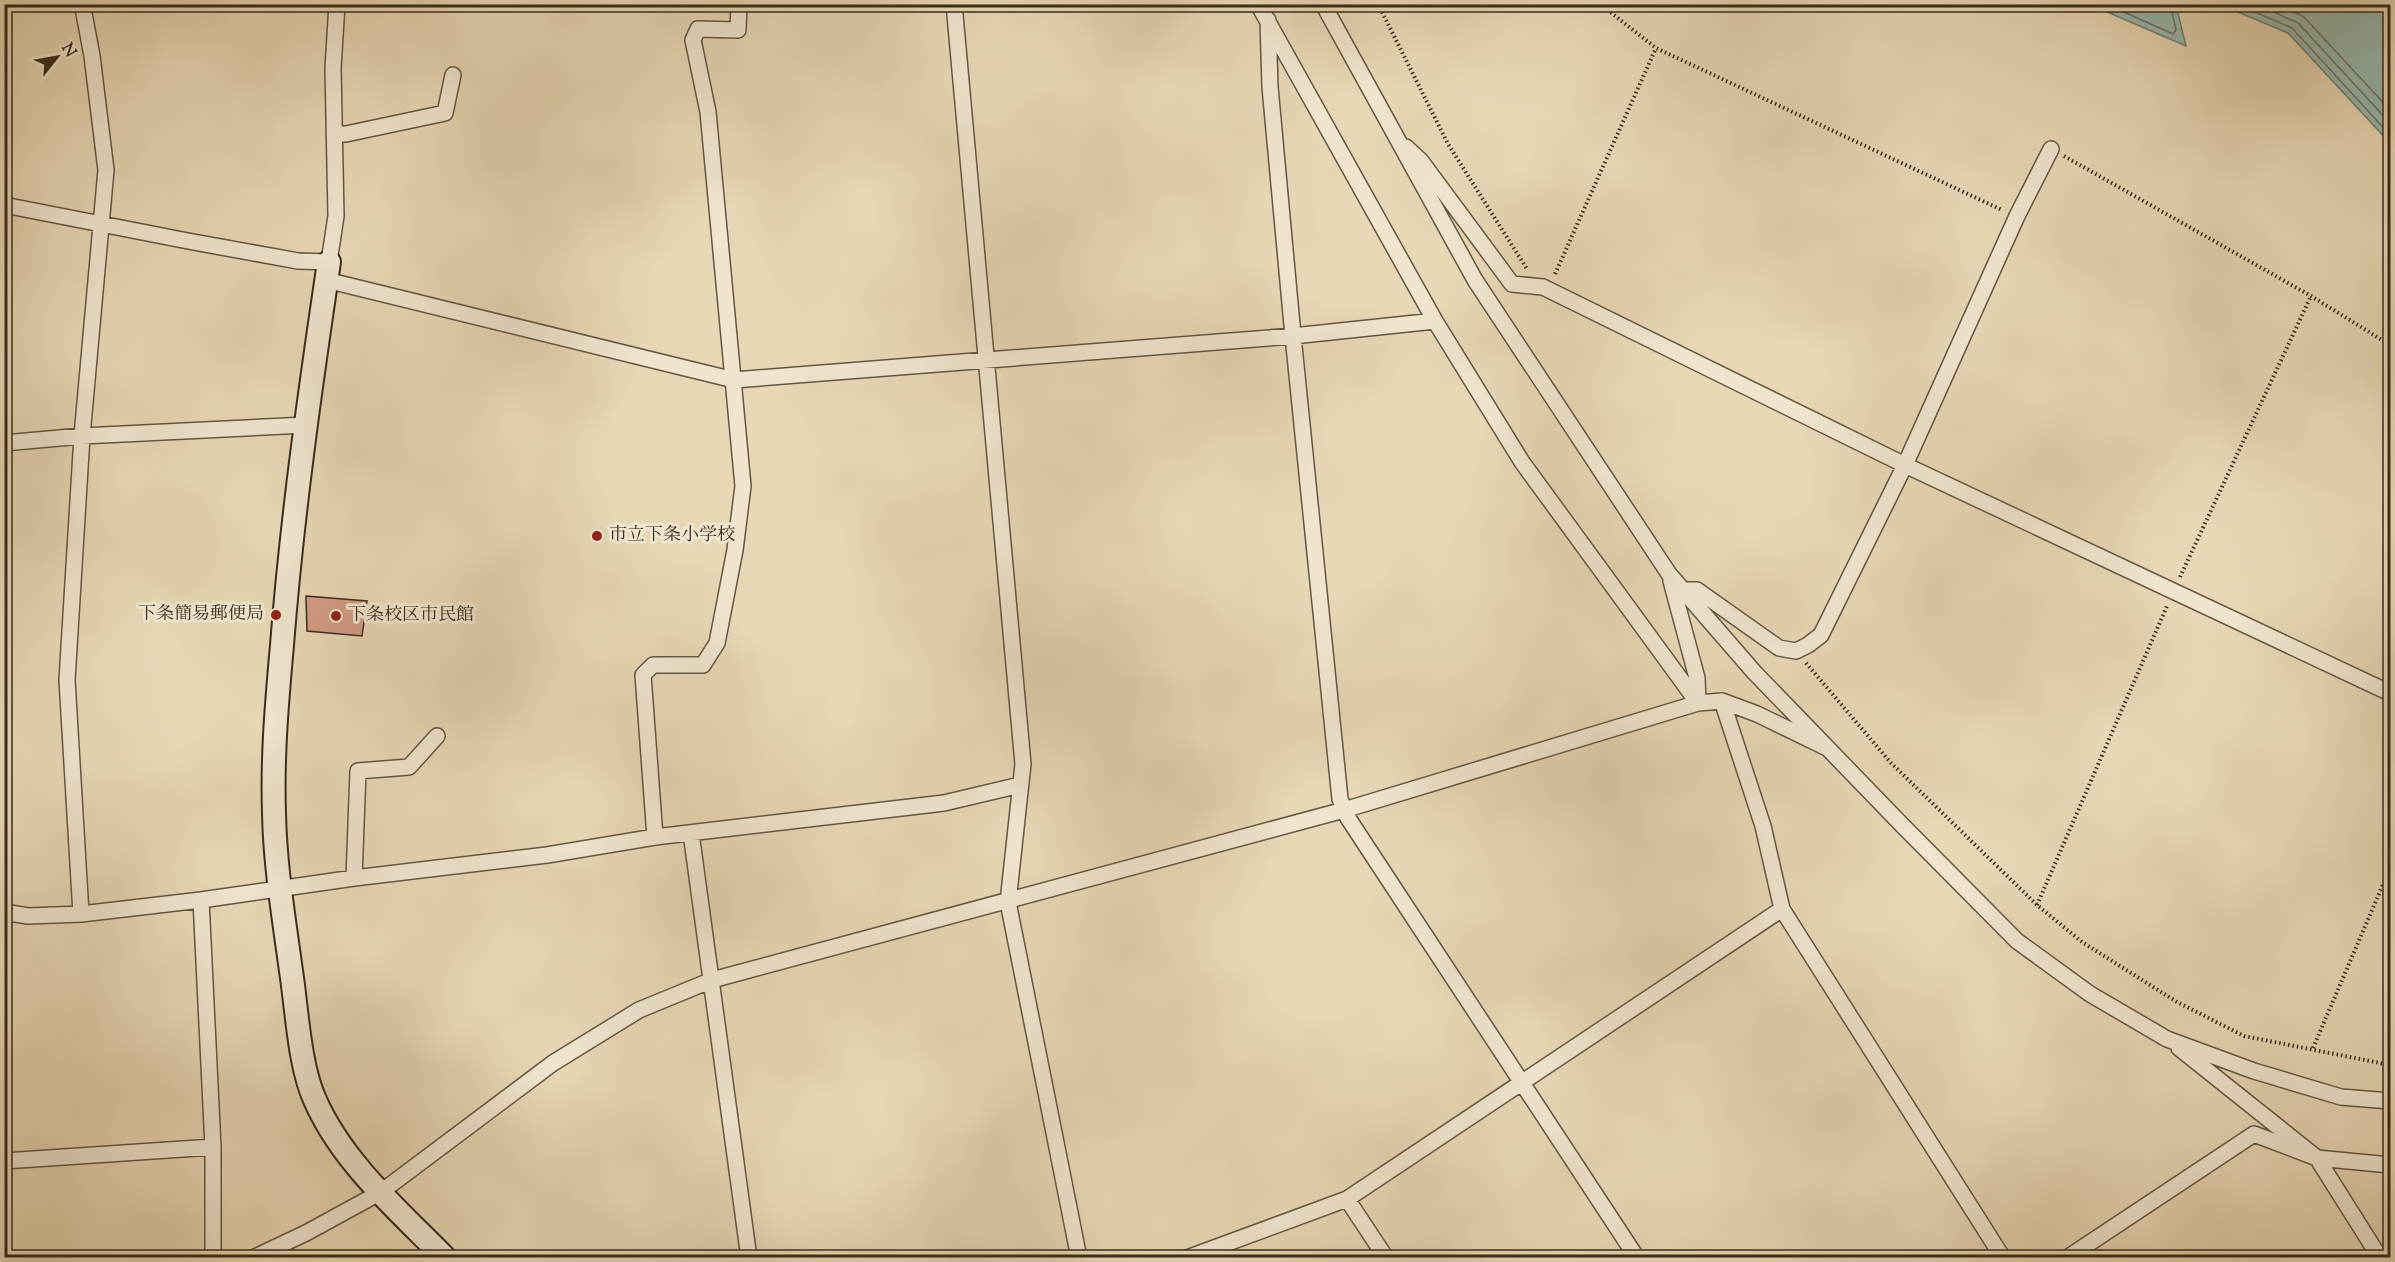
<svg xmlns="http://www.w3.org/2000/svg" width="2395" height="1262" viewBox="0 0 2395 1262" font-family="'Sorts Mill Goudy','Noto Serif JP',serif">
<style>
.water{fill:#97b9b0;stroke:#718174;stroke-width:1.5}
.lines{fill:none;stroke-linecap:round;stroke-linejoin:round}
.shore{stroke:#687266;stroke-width:1.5}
.building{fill:#d39b85;stroke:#392c1b;stroke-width:1.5}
.street-casing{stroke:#645742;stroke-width:18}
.secondary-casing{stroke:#392c1b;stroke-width:26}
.path{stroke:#392c1b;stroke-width:4;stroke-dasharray:1.5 3;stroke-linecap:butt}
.street{stroke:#efe5cf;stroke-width:15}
.secondary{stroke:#efe5cf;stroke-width:22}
.poi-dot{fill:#8f2418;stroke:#efe5cf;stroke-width:2}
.labels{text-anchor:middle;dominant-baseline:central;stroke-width:6;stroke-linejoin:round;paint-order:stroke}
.poi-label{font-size:18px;fill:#392c1b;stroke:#efe5cf;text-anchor:start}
</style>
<rect width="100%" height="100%" fill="#e7d7b5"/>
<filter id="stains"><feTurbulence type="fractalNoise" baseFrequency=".00333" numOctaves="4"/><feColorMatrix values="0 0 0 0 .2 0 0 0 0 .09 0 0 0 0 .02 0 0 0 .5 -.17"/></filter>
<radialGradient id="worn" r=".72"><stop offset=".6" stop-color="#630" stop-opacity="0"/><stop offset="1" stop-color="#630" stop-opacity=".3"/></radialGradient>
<!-- water -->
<path class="water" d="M2091,5H2176L2186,46Z
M2221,5H2390V143L2288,33Z"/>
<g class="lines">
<!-- shore -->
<path class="shore" d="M2106,4L2173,34L2176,30L2170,4
M2236,4L2292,28L2390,135
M2256,4L2298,23L2390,123
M2279,4L2304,17L2390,110"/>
</g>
<!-- building -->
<path class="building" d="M306,596L367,601L362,636L307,631Z"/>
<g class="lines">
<!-- street casing -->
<g class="street-casing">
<path id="street" d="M80,4L83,8L92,56L106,170L82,436L67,680L81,914
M954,4L1023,764L1008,902L1079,1258
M1258,4L1435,321L1522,462L1698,703
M1323,4L1475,280L1669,574L1754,672L1902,825L2017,941L2090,994L2167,1039L2254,1071L2341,1097L2390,1101
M1268,20L1270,87L1293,336L1340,799L1348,818L1637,1258
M334,134H346L445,113L453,75
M1406,147L1421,161L1512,284L1543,287L1905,465L2390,693
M4,205L188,241L298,261L329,262L336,216L333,68L337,4
M326,280L734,380L1293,336L1435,321
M4,443L82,436L306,425
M1671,581L1697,678L1698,703
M1683,590H1697L1779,648L1796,651L1808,645L1821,635L1905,465L2017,216L2051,149
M1722,701L1763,826L1782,909L2003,1258
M691,833L749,1258
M655,837L643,675L653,665H703L717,643L735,550L743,486L708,112L693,40L698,29L738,30L739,4
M354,878L358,771L409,767L437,736
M201,900L213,1147V1258
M4,912L28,916L81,914L201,900L354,878L547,855L655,837L944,803L1020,785
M2179,1048L2317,1158L2380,1258
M4,1161L213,1147
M1347,1199L1386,1258
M253,1258L306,1233L381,1192L553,1063L639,1010L712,980L1344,810L1698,703L1722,701L1757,714L1827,748
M1187,1258L1347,1199L1782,909
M2067,1258L2254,1134L2317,1158L2390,1165"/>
</g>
<!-- secondary casing -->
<g class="secondary-casing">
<path id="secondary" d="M329,262C310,390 292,517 282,645C277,701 272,757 274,813C275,866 284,919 291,971C297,1009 299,1065 315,1100C342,1162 398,1210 445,1258"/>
</g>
<!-- path -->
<path class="path" d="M1378,4L1448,144L1527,269
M1600,4L1656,48L2002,210
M2064,156L2311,296L2390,345
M1555,274L1656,48
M2180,577L2311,296
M1806,663L1891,763L2037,905L2082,942L2177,1002L2244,1036L2390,1065
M2037,905L2167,606
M2313,1048L2390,868"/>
<!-- street -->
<use href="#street" class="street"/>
<!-- secondary -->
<use href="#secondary" class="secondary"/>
</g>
<!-- markers -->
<g class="poi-dot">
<circle cx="597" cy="536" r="6"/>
<circle cx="276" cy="615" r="6"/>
<circle cx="336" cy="616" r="6"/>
</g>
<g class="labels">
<!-- poi labels -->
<g class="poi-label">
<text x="609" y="536">市立下条小学校</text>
<text x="264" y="615" text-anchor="end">下条簡易郵便局</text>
<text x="348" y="616">下条校区市民館</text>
</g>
</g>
<!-- margin -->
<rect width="2395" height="1262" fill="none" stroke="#e7d7b5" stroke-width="24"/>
<rect x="6" y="6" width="2383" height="1250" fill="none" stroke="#392c1b" stroke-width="3"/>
<rect x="12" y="12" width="2371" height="1238" fill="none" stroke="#392c1b" stroke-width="1.5"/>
<!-- north arrow -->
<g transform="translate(57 57) rotate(59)" stroke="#efe5cf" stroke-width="4.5" paint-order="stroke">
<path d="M0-4.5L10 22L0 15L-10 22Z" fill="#392c1b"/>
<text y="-9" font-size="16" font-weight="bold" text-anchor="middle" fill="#392c1b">N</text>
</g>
<rect width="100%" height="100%" filter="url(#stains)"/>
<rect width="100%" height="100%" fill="url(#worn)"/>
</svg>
